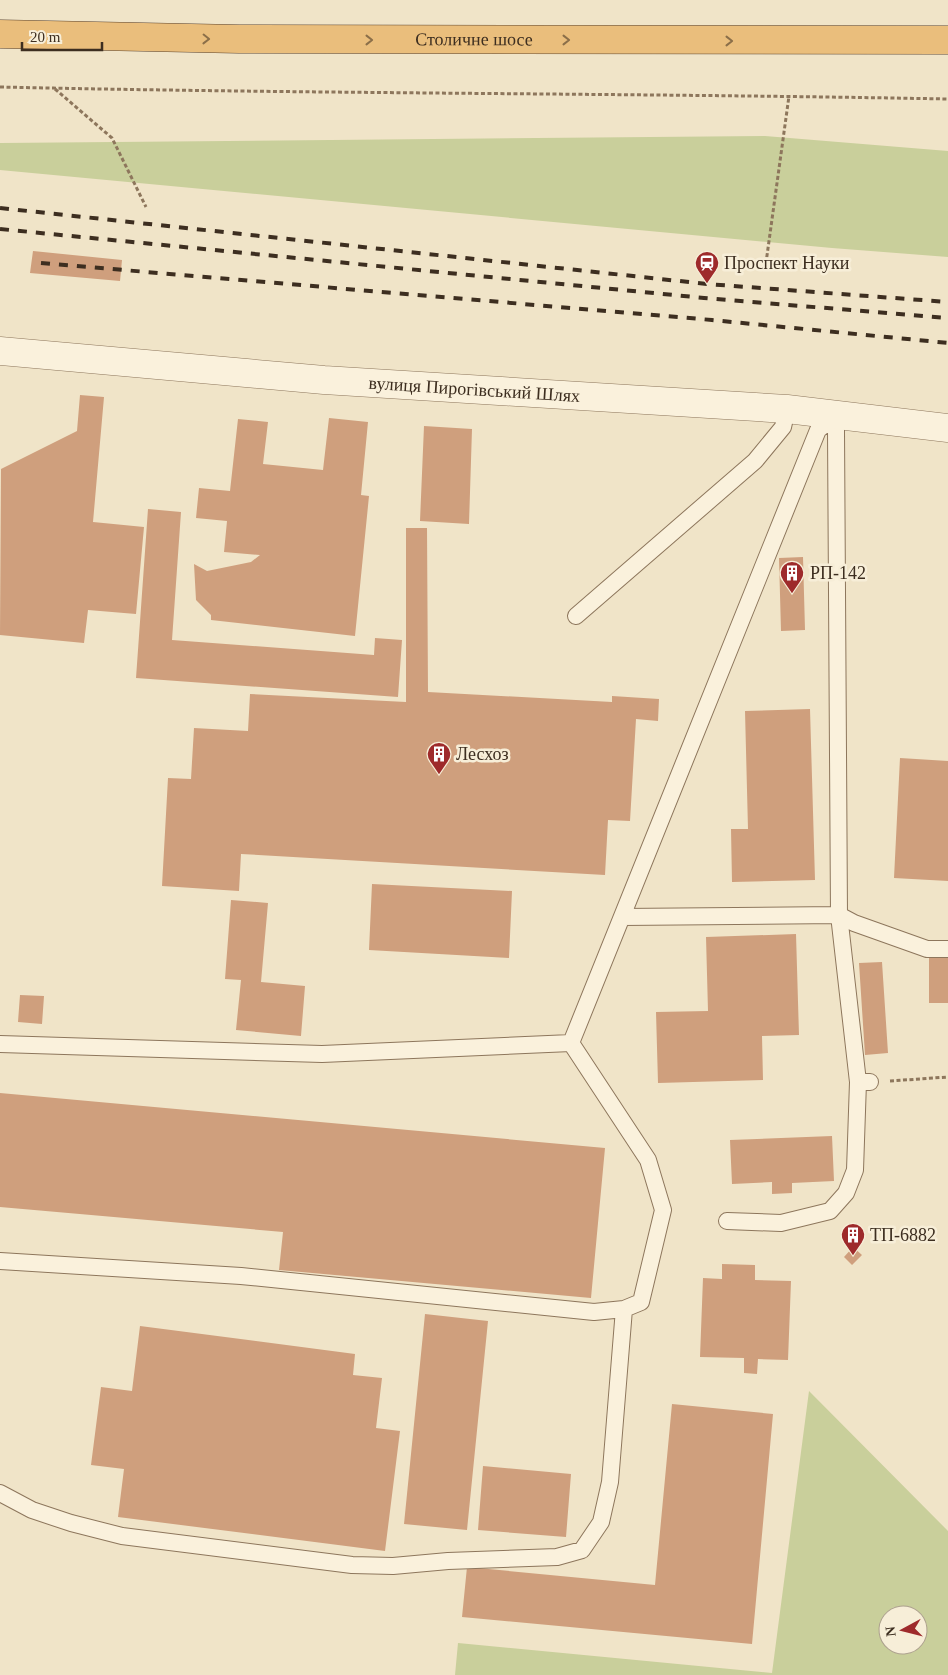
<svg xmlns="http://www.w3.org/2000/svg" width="948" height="1675" viewBox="0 0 948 1675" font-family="Georgia,serif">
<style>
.green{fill:#c9cf9b;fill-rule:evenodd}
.building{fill:#cf9f7d}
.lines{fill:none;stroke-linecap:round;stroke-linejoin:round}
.service-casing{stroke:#8d765c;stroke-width:18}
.minor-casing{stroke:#8d765c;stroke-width:29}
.trunk-casing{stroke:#5b4430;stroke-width:29}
.path{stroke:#8d765c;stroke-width:3;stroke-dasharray:4 2.5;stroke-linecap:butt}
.service{stroke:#faf1dc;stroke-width:16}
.minor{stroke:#faf1dc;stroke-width:28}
.trunk{stroke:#eabe7c;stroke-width:28}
.rail{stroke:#3d2e20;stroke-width:4;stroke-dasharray:9 9;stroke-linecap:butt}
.oneway{stroke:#8b6f49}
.labels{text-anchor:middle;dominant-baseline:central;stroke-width:5;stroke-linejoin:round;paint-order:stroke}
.street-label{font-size:18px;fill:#3d2e20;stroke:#f7eed8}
.poi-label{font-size:18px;fill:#3d2e20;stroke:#f7eed8;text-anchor:start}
</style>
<rect width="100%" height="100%" fill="#f0e4c8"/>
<!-- green -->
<path class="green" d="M765,136L948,151V257L832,248L0,170V143Z
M809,1391L948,1531V1675H455L458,1643L772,1673ZM888,1615H918V1645H888Z"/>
<!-- building -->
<path class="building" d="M33,251L122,260L120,281L30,273Z
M80,395L104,397L93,522L144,527L136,614L88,610L84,643L0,635L1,469L77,431Z
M329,418L368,422L361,495L369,496L355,636L211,620V615L196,600L194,564L207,571L251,562L260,555L224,552L227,521L196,518L199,488L230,491L238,419L268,422L263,464L323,470Z
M424,426L472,429L469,524L420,521Z
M148,509L181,512L172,640L374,655L375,638L402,640L398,697L136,678Z
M406,528H427L428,692L612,702V696L659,699L658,721L636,719L630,821L608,820L605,875L241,854L239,891L162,886L168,778L191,779L194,728L248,731L250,694L406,702Z
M803,557L805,630L781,631L779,558Z
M810,709L815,880L732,882L731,829H748L745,711Z
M900,758L948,761V881L894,878Z
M372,884L512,891L509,958L369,950Z
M231,900L268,903L261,982L305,986L301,1036L236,1030L241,980L225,979Z
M796,934L799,1035L762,1036L763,1080L658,1083L656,1012L708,1011L706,937Z
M929,958H948V1003H929Z
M882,962L888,1053L865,1055L859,963Z
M20,995L44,996L42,1024L18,1022Z
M0,1093L605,1148L591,1298L279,1270L283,1232L0,1207Z
M832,1136L834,1181L792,1183V1193L772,1194V1182L732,1184L730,1140Z
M853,1247L862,1255L852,1265L844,1257Z
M722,1264L755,1265V1280L791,1281L788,1360L758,1359L757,1374L744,1373V1358L700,1357L703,1278L722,1279Z
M425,1314L488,1321L467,1530L404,1524Z
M140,1326L355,1354L353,1375L382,1378L376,1428L400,1431L385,1551L118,1517L124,1469L91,1465L101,1387L132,1391Z
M672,1404L773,1414L752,1644L462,1617L467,1567L655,1585Z
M483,1466L571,1474L566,1537L478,1530Z"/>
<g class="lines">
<!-- service casing -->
<g class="service-casing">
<path id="service" d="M835,416L836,431L839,915L858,1082H870
M576,616L755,461L783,427L787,409
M622,917L839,915L854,923L927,949H948
M0,1044L322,1054L571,1043
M727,1221L781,1223L830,1211L846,1193L855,1170L858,1082
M0,1261L241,1276L594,1312L624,1309L641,1302L663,1210L648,1160L571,1043L818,430L835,416
M0,1493L32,1510L71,1523L122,1536L352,1565L393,1566L448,1561L557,1557L582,1550L601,1522L610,1482L624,1309"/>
</g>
<!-- minor casing -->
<g class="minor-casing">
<g id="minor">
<path id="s1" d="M0,351L324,380L787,409L948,428"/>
</g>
</g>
<!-- trunk casing -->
<g class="trunk-casing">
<g id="trunk">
<path id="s2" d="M0,34L239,39L948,40"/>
</g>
</g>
<!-- path -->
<path class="path" d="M0,87C316,94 632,93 948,99
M55,89L112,138L146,207
M765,270L789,96
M890,1081L948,1077"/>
<!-- service -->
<use href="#service" class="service"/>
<!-- minor -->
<use href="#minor" class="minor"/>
<!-- trunk -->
<use href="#trunk" class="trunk"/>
<!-- rail -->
<path class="rail" d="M0,208L707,284L948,302
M0,229L704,298L948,318
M41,263L712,320L948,343"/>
</g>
<!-- one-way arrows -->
<defs><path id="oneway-chevron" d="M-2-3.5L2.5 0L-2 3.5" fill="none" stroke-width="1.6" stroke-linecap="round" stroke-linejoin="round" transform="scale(1.25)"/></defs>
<g class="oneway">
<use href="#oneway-chevron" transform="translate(206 39) rotate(1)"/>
<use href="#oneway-chevron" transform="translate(369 40)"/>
<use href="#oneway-chevron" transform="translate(566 40)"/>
<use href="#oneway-chevron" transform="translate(729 41)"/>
</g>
<!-- icons -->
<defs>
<g id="station-pin" transform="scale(1.25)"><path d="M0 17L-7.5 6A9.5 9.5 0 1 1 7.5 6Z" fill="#9e2a2b" stroke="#f7eed8"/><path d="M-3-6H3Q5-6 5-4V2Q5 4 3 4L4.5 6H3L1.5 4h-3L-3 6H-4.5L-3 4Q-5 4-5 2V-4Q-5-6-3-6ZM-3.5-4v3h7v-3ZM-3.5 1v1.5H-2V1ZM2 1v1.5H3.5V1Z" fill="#fff"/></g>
<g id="building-pin" transform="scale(1.25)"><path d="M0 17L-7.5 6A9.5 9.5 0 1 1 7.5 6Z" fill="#9e2a2b" stroke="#f7eed8"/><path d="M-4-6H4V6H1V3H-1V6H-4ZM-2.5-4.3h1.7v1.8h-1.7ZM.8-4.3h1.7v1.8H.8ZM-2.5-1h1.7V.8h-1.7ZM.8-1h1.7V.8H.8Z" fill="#fff"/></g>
</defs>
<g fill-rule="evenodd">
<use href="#station-pin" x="707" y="263"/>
<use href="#building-pin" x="792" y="573"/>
<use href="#building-pin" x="439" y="754"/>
<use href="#building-pin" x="853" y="1235"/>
</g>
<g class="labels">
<!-- street labels -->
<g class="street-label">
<text stroke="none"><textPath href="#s2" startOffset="474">Столичне шосе</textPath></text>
<text stroke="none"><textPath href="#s1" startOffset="476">вулиця Пирогівський Шлях</textPath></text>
</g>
<!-- poi labels -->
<g class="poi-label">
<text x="724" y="263">Проспект Науки</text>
<text x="810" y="573">РП-142</text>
<text x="456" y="754">Лесхоз</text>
<text x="870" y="1235">ТП-6882</text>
</g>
</g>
<!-- north arrow -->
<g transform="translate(903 1630) rotate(263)"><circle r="24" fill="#f7eed8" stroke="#ada18e"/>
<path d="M0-4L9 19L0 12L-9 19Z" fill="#9e2a2b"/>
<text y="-8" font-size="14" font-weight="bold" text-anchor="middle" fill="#3d2e20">N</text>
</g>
<!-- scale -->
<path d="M22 42v8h80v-8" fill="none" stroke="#3d2e20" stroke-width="2.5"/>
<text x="30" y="42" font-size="15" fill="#3d2e20" stroke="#f7eed8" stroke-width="4" paint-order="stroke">20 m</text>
</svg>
